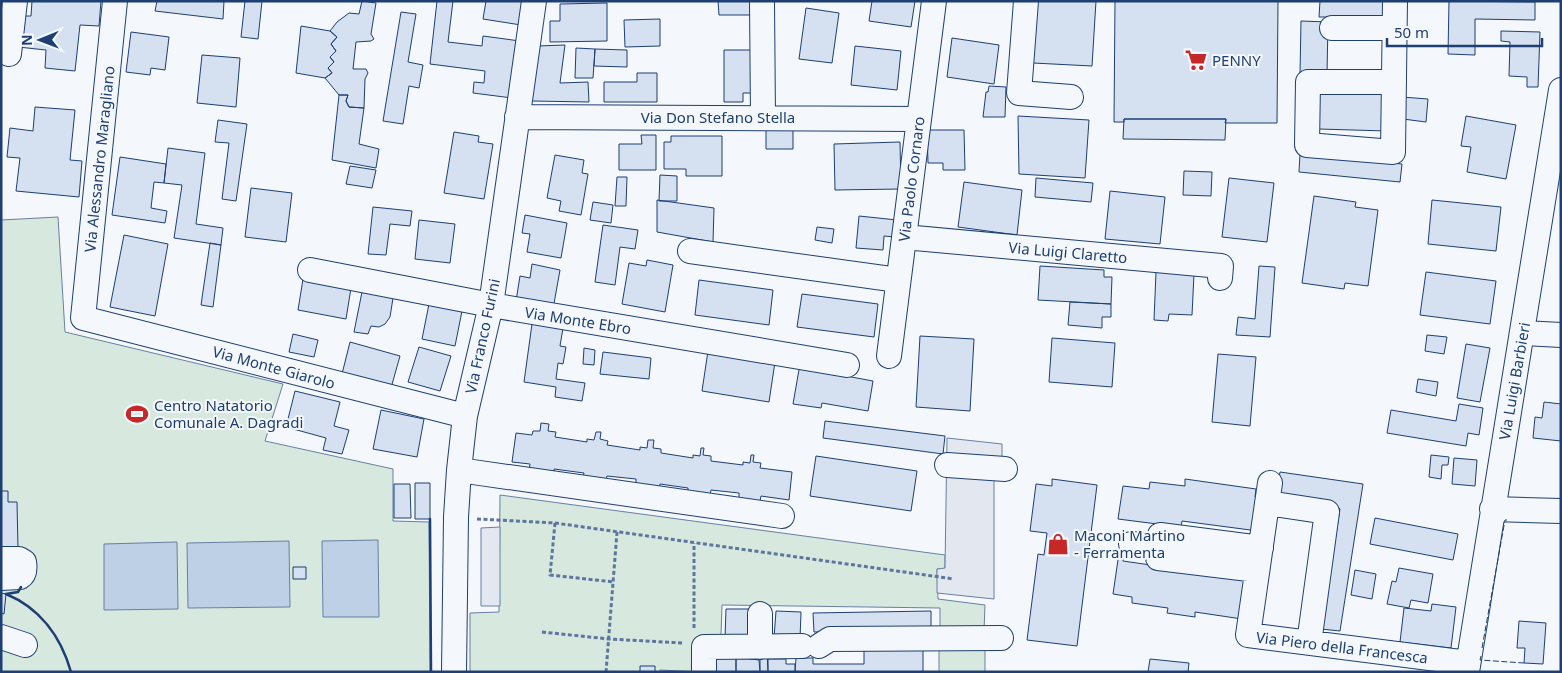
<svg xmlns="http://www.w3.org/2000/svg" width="1562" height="673" viewBox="0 0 1562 673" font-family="'Noto Sans',sans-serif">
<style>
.green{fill:#d7e8df;stroke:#687fa3}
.parking{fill:#e3e8f0;stroke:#687fa3}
.water{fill:#bed0e5;stroke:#687fa3}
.building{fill:#d5e0f0;stroke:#1d3f73}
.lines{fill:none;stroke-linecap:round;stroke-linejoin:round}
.minor-casing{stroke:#1d3f73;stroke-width:26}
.path{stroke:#5e769c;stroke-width:3;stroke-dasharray:4 2.5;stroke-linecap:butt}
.minor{stroke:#f4f7fb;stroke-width:24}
.fence{stroke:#1d3f73;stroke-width:1;stroke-dasharray:6 2.5;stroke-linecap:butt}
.wall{stroke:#1d3f73;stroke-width:2.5}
.labels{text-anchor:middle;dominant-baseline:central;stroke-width:4;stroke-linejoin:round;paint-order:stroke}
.poi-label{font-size:15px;fill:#1d3f73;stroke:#f4f7fb;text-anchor:start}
.street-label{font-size:15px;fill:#1d3f73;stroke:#f4f7fb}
</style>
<rect width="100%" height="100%" fill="#f4f7fb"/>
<!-- green -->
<path class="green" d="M58,217L65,332L283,384L265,441L393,469V521L429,522L430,672H1V220Z
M500,495L945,555V569H937L938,599L985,605L984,631H940V608L722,605L721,635L700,636L701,672L660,670L659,672H470V613L499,612Z
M939,647H985V672H939Z"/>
<!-- parking -->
<path class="parking" d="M947,438L1002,444V460L994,477V599L937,593V569L945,568Z
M500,527V606H481V528Z"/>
<!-- water -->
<path class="water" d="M378,540L379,617H323L322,541Z
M289,541L290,607L188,608L187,543Z
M177,542L178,609L104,610V544Z"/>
<!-- building -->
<path class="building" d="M32,1H101L99,26L80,25L75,71L45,68L46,50L18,47L21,16H31Z
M157,1H224L223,19L155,11Z
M245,1H262L258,39L241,37Z
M362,1L376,3L371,34L374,39L371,41L356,42L353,69H366L368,73L365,79L364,108L349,107L346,101L348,95H339L325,78L332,73L328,68L334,62L330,57L336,51L331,44L337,37L330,31L337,22L349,13L359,14Z
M437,1H453L448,42L482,46L483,36L520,41L512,98L473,93L474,82L484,83L485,71L430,64Z
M486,1H525L521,25L483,19Z
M718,1H756V15H719Z
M872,1H915L911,27L869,21Z
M1036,1H1096L1092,66L1033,63Z
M1115,1H1278L1277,123H1225L1226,119H1124V122H1114Z
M1320,1H1387V17H1319Z
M1449,1L1535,2V20L1475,19V55L1448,54Z
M607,3V41L550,42V21H560V4Z
M806,8L839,13L832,63L799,59Z
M401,12L416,14L408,62L423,65L419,88L409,86L403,124L383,121Z
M660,19V46L625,47L624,20Z
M1301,21L1328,22L1327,74H1300Z
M301,26L330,31L337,37L331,44L336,51L330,57L334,62L328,68L332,73L325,78L296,73Z
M1501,31L1540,32L1538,87H1527V77L1509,76L1510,42L1501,41Z
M131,32L169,37L165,70L151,68L150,75L126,72Z
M952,38L999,45L994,84L947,77Z
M565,45L560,83L588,82L589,102L532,101L537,46Z
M855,46L901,51L897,90L851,85Z
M576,48L595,49L593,78H575Z
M595,49L627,50V67L594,66Z
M724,50H757V93H743V102H724Z
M202,55L240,58L236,107L197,103Z
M637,73H657V102H604V82H637Z
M989,86L1006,87L1005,117H983L986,92H988Z
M1319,89L1388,90L1387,131L1319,129Z
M339,95H348L346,101L349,107L364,108L359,144L379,149L376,168L332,160Z
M1402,97L1428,99L1426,122L1403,119Z
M35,107L75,110L70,160L82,161L79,197L16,191L20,158L7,157L10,128L33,131Z
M1018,116L1089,120L1085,178L1019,174Z
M1466,116L1516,125L1506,179L1467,172L1471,147L1461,146Z
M1124,119H1226L1225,140L1123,139Z
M218,120L247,124L236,201L222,199L229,143L215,142Z
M766,130H793V149H766Z
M927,130H964L965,170H943V163H928Z
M454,132L479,136L478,142L493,144L484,199L444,193Z
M641,135H656V170H619V144H642Z
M671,136H722V176H686V169H664V142H671Z
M900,142L901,189L835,190L834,144Z
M168,148L205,153L196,224L223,228L221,245L174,238L182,185L164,183Z
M1300,154L1402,164L1400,182L1299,172Z
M555,155L584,160L582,173L588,174L581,215L559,211L561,201L547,198Z
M120,157L166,164L164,183L154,182L151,208L167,211L165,223L112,215Z
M350,166L376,170L372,188L346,184Z
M1184,171L1212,172L1211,196L1183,195Z
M660,175L677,176V201H659Z
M617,177H627L626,206H615Z
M1036,178L1093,183L1091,202L1035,197Z
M1229,178L1274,183L1267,242L1222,237Z
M964,182L1022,190L1017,235L958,227Z
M251,188L292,193L286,242L245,237Z
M1110,191L1165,197L1160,244L1105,239Z
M1314,196L1356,202L1355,207L1378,210L1368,286L1345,283L1344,289L1302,283Z
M657,200L714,208L713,242L657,232Z
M1432,200L1501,207L1496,251L1428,244Z
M593,202L613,205L611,223L590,220Z
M373,207L412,211L410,226L390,224L386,255L368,254Z
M525,215L567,223L561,258L527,252L530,234L522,233Z
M859,216L897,220L895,237L884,236L883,250L856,248Z
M419,220L455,224L450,263L415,259Z
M603,225L638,230L635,249L620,247L615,285L595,282Z
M817,227L834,229L832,243L815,240Z
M124,235L168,244L155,316L110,307Z
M210,243L221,245L213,307L201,305Z
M647,260L673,265L665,312L622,304L629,263L646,266Z
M532,264L560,270L553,309L516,301L520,276L530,278Z
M1040,266L1104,270V277H1112L1111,304L1038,300Z
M1259,266L1275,267L1270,337L1236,335L1238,317L1255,319Z
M1156,272L1194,274L1192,315L1169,314L1168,321L1154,320Z
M1426,272L1496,281L1490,324L1420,315Z
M304,273L352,282L346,319L298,310Z
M699,280L773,290L769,325L695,315Z
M362,292L393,298L390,317L385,324L379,327L371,326L368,334L354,332Z
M802,294L878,304L874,337L797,327Z
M1070,302L1111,304V317H1102V328L1068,325Z
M429,304L462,311L455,346L422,339Z
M532,324L563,328L560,346L566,347L563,364L558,363L556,379L585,383L582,401L555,397L556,387L524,382Z
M293,334L318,340L314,357L289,352Z
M1427,335L1447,337L1444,354L1425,351Z
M920,336L974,339L970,411L916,407Z
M1052,338L1115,343L1112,387L1049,382Z
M350,342L400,356L391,388L342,374Z
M1466,344L1490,348L1480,402L1457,398Z
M419,347L451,356L440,391L408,382Z
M584,348L595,350L594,365L583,364Z
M708,351L775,362L769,402L702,391Z
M603,352L651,358L649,379L600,374Z
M1218,354L1256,357L1250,426L1212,422Z
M800,364L846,376L873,381L868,411L822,403L821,408L793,404Z
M1418,379L1438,382L1436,396L1416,392Z
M295,391L340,402L334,426L349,430L342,454L323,450L326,438L286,427Z
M1544,402L1561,404V441L1533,438L1535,417L1542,418Z
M1459,404L1483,408L1479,435L1468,433L1466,446L1387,433L1391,410L1456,421Z
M381,410L424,419L417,457L373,449Z
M825,421L945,436L943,454L823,438Z
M541,423L549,424L548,431L556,432L555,437L587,442V439L594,440L596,432H601L600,439L608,441L607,445L640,450V447L647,448L648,440H654L653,448L661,449V453L693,458V455L700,456L701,448H704L703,455L711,456V461L743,465V462L750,463L751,455H754L753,462L761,463L760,468L792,472L789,500L761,496L760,501L739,498V493L711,490L710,495L688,492V488L660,484L659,489L636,486V479L607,476L606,480L583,477L584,473L554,469V474L529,471L530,464L512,462L516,433L532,435L533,431H540Z
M1431,455L1449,457L1448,465H1442L1441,479L1429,477Z
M816,456L917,471L911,511L810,496Z
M1454,458L1477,460L1475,486L1452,484Z
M1280,472L1363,484L1340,631L1321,629L1340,509L1334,504L1276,495Z
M1052,479L1097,485L1077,646L1027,640L1038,554L1044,555L1047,533L1030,531L1036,484L1052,486Z
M1185,479L1256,489L1255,497L1263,498L1258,531L1182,521L1181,527L1118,519L1123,486L1149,489L1150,482L1185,486Z
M415,483H430V519H415Z
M394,484H410L411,518H394Z
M1,491H8V502H17L18,549L1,554Z
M1375,518L1458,534L1453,560L1370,544Z
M1119,553H1123V561L1247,579L1242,619L1195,612V617L1167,613L1168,608L1132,603V597L1113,594Z
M293,567H306V579H293Z
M1399,568L1433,574L1428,603L1411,600L1409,608L1387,604L1392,581L1396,582Z
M1355,570L1376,574L1372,599L1351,595Z
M1,593L6,594L4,614L1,613Z
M1432,604L1456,607L1451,648L1400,642L1404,608L1431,611Z
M726,609H752V638H725Z
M776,611L801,612L800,639L774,638Z
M931,611V630L814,632L813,613Z
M1519,621L1546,623L1543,664L1524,663L1525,648H1517Z
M864,642H923V672H795L796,658H813V664H864Z
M760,652H767L768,672H760Z
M708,657H736V672H709Z
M736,657L759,660L760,672H736Z
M768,659H786V664H795V672H768Z
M1150,659L1189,663L1188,672H1148Z
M640,666H655V672H640Z"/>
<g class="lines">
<!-- minor casing -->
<g class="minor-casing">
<path id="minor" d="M115,1L83,318L465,416
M762,1L763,118
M1026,1L1019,93L1071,97
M1332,28H1394
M9,54L15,1
M1394,82H1308L1307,145L1393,152L1395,1
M517,117L919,119
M904,237L1221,266L1220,278
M690,251L898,280
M310,270L491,305L847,365
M1523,333L1561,335
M889,356L934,1
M947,465L1005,469
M459,470L782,516
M1270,483L1248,635L1468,663
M1267,503L1327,512L1309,643
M1492,509L1561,511
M1131,544L1159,547
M1,559H19L24,562C25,568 25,574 20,577L1,578
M1257,570L1158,558L1160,535L1261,548
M760,614V647
M1,637L25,645
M819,646L830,639L1001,638
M454,672L456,517L459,470L465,416L491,305L534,1
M704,672V647L802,646
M1467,672L1561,90"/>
</g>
<!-- path -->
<path class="path" d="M477,519L555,523L954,579
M555,523L550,575L614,582
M694,628V543
M542,632L609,639L683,643
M606,672L617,532"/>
<!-- minor -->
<use href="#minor" class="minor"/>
<!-- fence -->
<path class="fence" d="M1482,648L1505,520H1507
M1481,656L1480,660L1524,663"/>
<!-- wall -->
<path class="wall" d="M430,519L431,672
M6,594C40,608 61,637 71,672
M6,594L18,592L21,587"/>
</g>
<!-- icons -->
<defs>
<g id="supermarket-bare" transform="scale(1.725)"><path d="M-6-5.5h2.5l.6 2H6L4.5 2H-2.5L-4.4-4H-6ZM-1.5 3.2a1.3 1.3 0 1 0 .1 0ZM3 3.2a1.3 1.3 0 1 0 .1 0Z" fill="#c62828" stroke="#f4f7fb" stroke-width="2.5" paint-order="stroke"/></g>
<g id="stadium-bare" transform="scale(1.725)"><path d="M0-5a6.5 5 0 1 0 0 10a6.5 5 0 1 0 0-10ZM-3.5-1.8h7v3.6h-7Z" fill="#c62828" stroke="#f4f7fb" stroke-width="2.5" paint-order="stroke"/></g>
<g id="shop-bare" transform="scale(1.725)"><path d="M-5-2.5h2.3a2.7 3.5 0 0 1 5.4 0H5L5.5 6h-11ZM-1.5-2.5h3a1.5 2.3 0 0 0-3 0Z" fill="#c62828" stroke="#f4f7fb" stroke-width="2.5" paint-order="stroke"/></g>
</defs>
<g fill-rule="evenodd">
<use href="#supermarket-bare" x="1196" y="60"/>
<use href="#stadium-bare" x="137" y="414"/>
<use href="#shop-bare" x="1058" y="544"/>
</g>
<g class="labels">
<!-- poi labels -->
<g class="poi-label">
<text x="1212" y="60">PENNY</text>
<text x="154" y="405">Centro Natatorio<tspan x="154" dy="17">Comunale A. Dagradi</tspan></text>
<text x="1074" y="535">Maconi Martino<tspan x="1074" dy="17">- Ferramenta</tspan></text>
</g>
<!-- street labels -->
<g class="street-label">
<text x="718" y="117">Via Don Stefano Stella</text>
<text transform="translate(99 159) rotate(-84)">Via Alessandro Maragliano</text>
<text transform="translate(911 179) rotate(-83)">Via Paolo Cornaro</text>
<text transform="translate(1068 252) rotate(5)">Via Luigi Claretto</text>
<text transform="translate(578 320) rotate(9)">Via Monte Ebro</text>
<text transform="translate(482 336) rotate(-78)">Via Franco Furini</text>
<text transform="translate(274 367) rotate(15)">Via Monte Giarolo</text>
<text transform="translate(1514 381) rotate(-80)">Via Luigi Barbieri</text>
<text transform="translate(1342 647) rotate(7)">Via Piero della Francesca</text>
</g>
</g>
<!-- border -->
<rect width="1562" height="673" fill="none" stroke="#1d3f73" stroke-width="5"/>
<!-- north arrow -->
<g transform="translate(40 40) rotate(269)" stroke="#f4f7fb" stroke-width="4" paint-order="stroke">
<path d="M0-4L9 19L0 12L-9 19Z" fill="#1d3f73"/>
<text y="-8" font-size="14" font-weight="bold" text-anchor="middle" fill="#1d3f73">N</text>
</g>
<!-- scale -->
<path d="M1387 38v8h155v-8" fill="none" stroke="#1d3f73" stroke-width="2.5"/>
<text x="1394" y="38" font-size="15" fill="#1d3f73" stroke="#f4f7fb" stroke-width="4" paint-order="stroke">50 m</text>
</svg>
